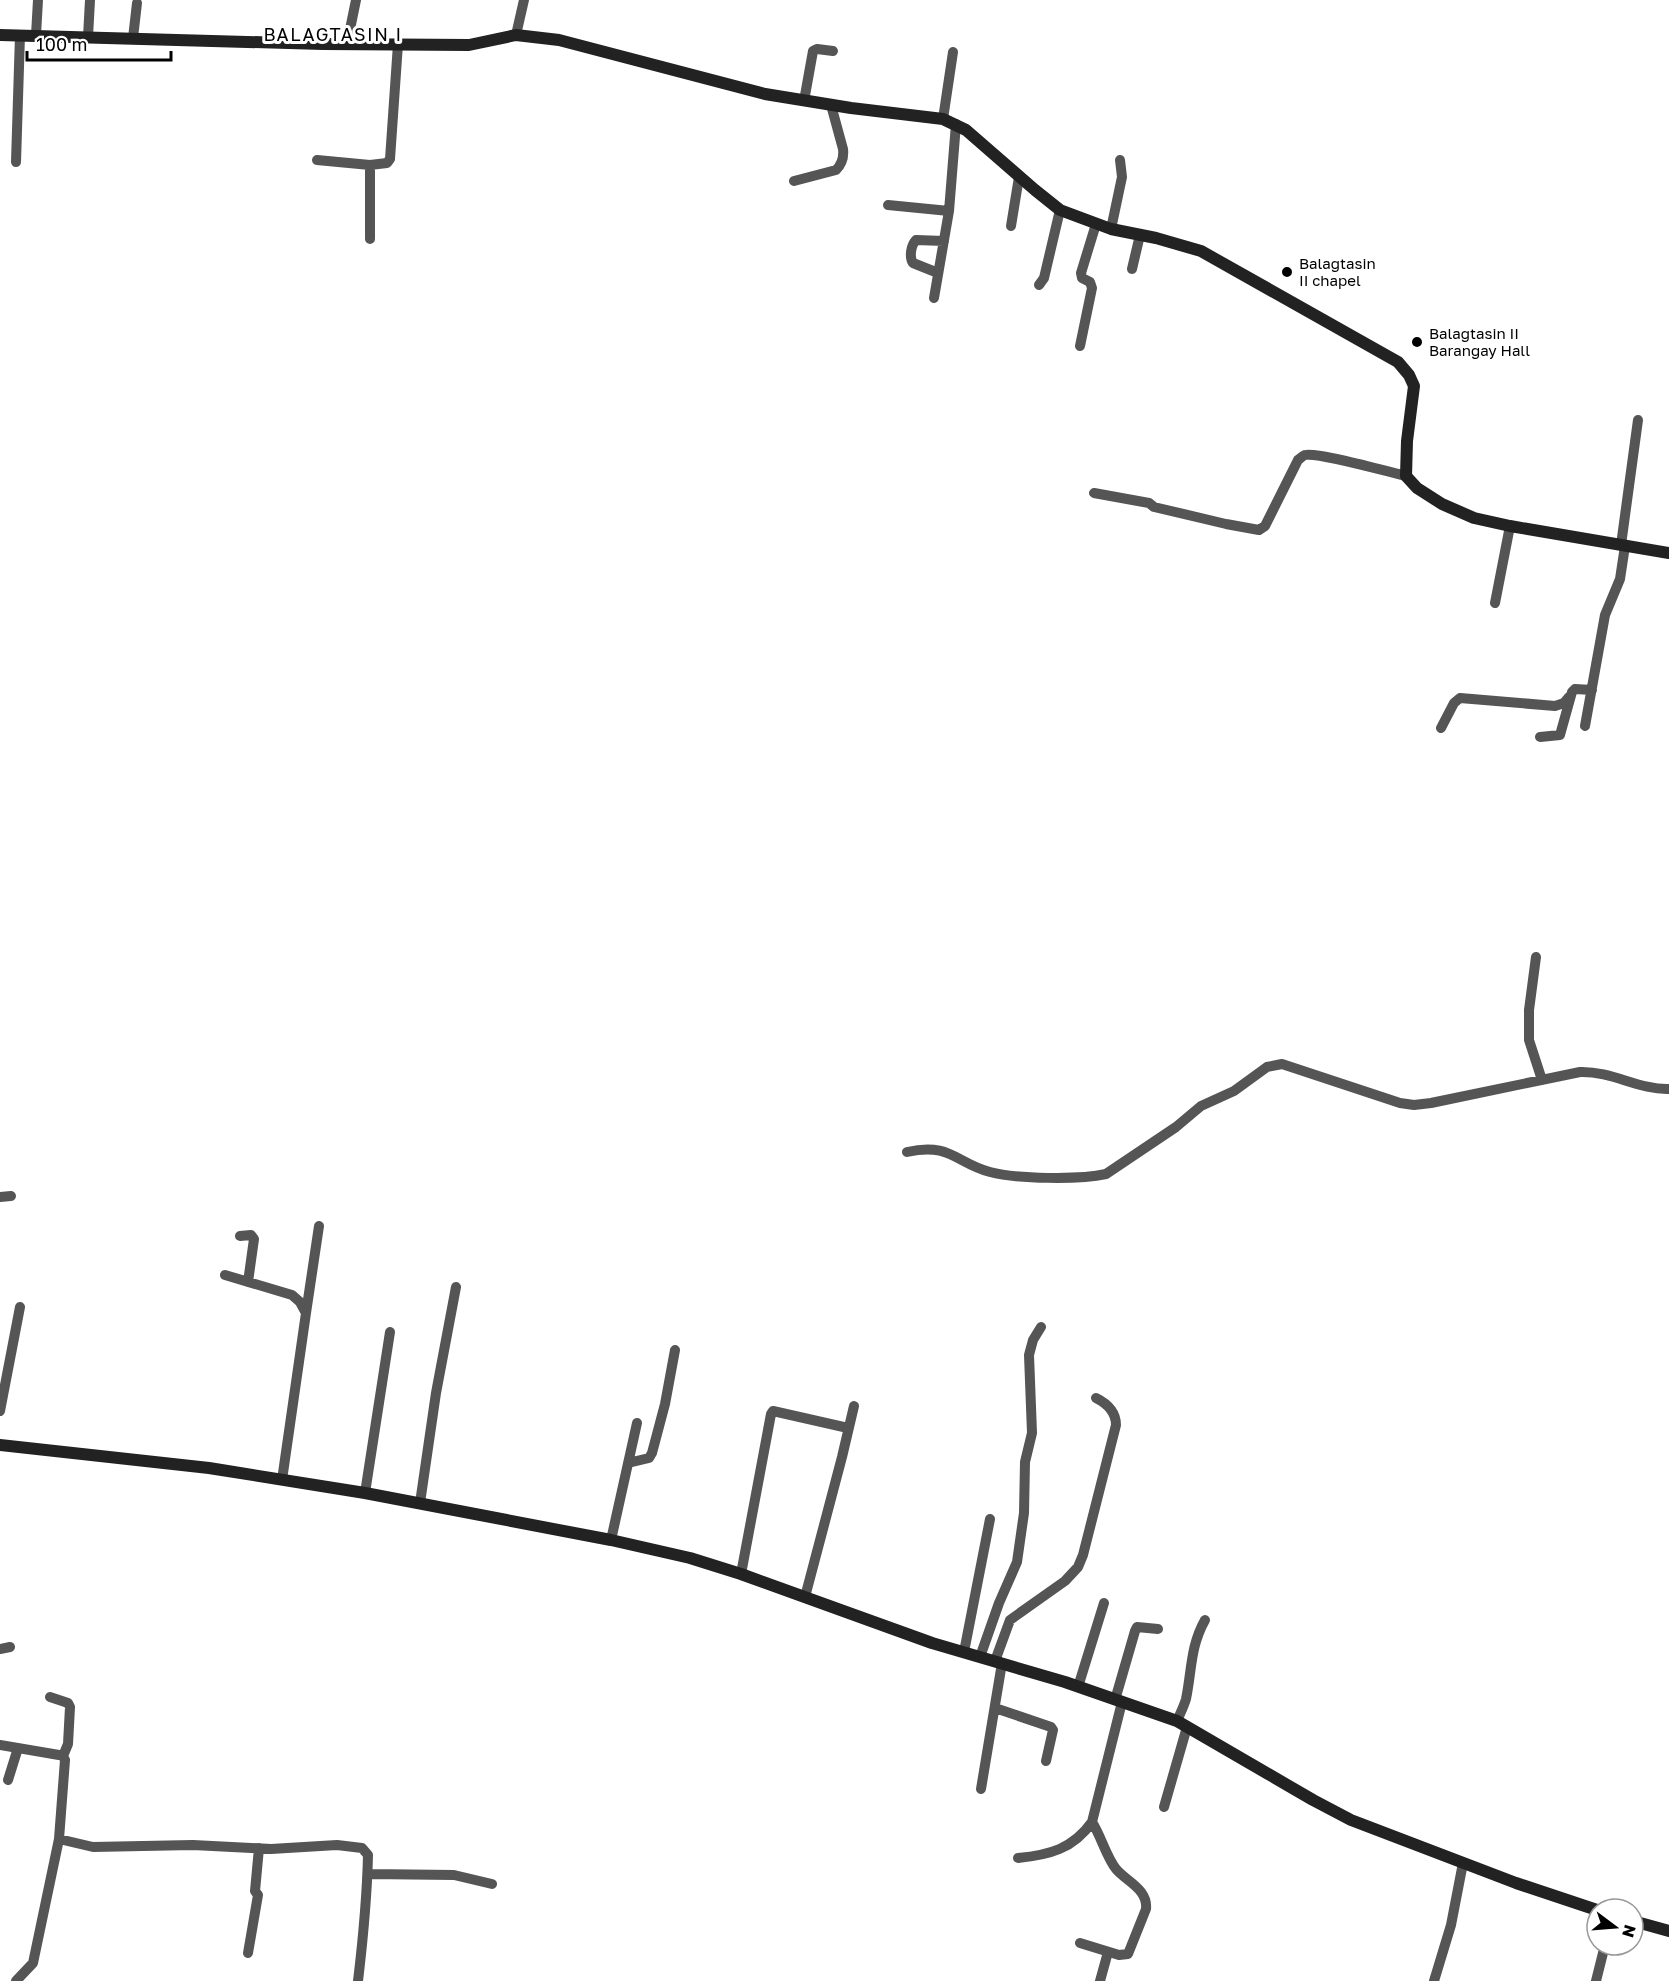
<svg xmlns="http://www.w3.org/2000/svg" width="1669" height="1981" viewBox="0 0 1669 1981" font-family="'Golos Text',sans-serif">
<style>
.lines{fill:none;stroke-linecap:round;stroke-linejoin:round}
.street{stroke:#555;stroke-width:10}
.secondary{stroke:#222;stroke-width:12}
.poi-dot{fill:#000;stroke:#fff;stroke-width:2}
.labels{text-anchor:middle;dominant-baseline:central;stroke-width:6;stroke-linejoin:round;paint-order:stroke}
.poi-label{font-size:15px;fill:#000;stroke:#fff;text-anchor:start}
.quarter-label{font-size:18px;letter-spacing:1.5px;fill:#000;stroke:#fff}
</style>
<rect width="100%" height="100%" fill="#fff"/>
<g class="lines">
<!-- street -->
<path class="street" d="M36,35L38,0
M516,35L524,0
M88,37L90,0
M133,38L137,3
M347,44L356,0
M804,101L813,51L817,49L833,51
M943,119L953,52
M317,160L370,165V239
M16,162L20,35
M370,165L387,163L390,159L398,44
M794,181L836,170C842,164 844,157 843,149L831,105
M888,205L949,211
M1011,226L1019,177
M1111,229L1122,177L1120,160
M1132,269L1140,235
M938,273L913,263C909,257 911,245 916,240L944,241
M1039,285L1044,278L1060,210
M934,298L949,211L956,124
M1080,346L1092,288L1090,282L1082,278L1081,273L1096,224
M1094,493L1149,503L1154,507L1226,524L1259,530L1265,526L1298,460C1301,458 1302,456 1305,455C1318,452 1389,472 1406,476
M1621,545L1638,420
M1495,603L1510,526
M1585,726L1605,615L1620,579L1625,546
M1441,728L1454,703L1460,698L1555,706L1564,703L1569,697
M1540,737L1560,735L1572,692L1575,689L1592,690
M1536,957L1529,1010V1040L1542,1080
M907,1152C950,1142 956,1163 990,1172C1017,1179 1079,1180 1106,1174L1176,1127L1201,1106L1234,1091L1267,1067L1282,1064L1400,1103L1414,1105L1431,1103L1580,1072C1612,1071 1639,1090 1669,1089
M0,1197L11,1196
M240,1236L251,1235L254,1239L248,1282
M225,1275L292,1295L300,1302L306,1313L282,1480
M306,1313L319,1226
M0,1411L20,1307
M628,1463L649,1458L652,1453L665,1404L675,1350
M365,1493L390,1332
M420,1503L436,1393L456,1287
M611,1540L637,1423
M741,1574L771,1414L773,1411L848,1428
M805,1597L842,1457L854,1406
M0,1649L10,1647
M964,1652L990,1519
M980,1657L999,1603L1017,1562L1024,1513L1025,1462L1032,1433L1029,1355L1033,1340L1041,1327
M995,1661L1010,1620L1065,1581L1078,1567L1083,1555L1116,1425C1116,1412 1108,1404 1096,1398
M1078,1687L1104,1603
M50,1697L68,1703L70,1707L68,1744L63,1756
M1115,1700L1135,1631L1137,1627L1158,1629
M995,1708L1051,1727L1053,1730L1046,1761
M1177,1721C1180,1714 1184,1706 1186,1699C1192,1670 1190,1647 1205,1620
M0,1745L59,1755L63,1756L65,1760L59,1839L33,1963L16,1981
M8,1780L18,1748
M981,1789L1002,1663
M1164,1807L1187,1727
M59,1839L93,1847L193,1845L271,1849L337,1845L362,1848L368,1855C367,1897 363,1939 358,1981
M1018,1858C1049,1855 1073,1849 1092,1822
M368,1874L454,1875L492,1884
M1080,1943L1119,1955L1128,1954L1146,1909C1148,1889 1127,1882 1116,1869C1106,1856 1101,1836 1092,1822L1122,1702
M248,1953L258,1895L255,1891L259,1848
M1100,1981L1108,1952
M1434,1981L1451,1925L1463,1863
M1596,1981L1605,1945"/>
<!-- secondary -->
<path class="secondary" d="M0,35L323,44L469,45L516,35L559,40L765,94L851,108L943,119L966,130L1035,190L1060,210L1111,229L1156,238L1201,251L1398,362L1409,375L1414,386L1407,441L1406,476L1417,488L1442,504L1474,518L1510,526L1669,553
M0,1445L209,1468L365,1493L611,1540L690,1558L741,1574L932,1643L1065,1682L1177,1721L1313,1800L1351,1820L1516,1883L1597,1910
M1633,1921L1669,1931"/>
</g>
<!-- markers -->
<g class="poi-dot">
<circle cx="1287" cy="272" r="6"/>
<circle cx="1417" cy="342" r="6"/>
</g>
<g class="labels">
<!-- poi labels -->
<g class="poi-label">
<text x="1299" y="263">Balagtasin<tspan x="1299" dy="17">II chapel</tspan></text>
<text x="1429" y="333">Balagtasin II<tspan x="1429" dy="17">Barangay Hall</tspan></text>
</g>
<!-- quarter labels -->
<g class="quarter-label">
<text x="333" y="34">BALAGTASIN I</text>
</g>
</g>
<!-- north arrow -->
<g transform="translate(1615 1927) rotate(106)"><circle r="28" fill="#ffffff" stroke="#999999" stroke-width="1.5"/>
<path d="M0-4.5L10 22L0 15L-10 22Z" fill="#000000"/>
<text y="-9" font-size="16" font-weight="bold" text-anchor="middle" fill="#000000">N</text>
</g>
<!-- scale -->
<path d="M27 51v9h144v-9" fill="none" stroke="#000000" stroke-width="3"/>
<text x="36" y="51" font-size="18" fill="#000000" stroke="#ffffff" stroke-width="4.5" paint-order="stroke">100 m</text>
</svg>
